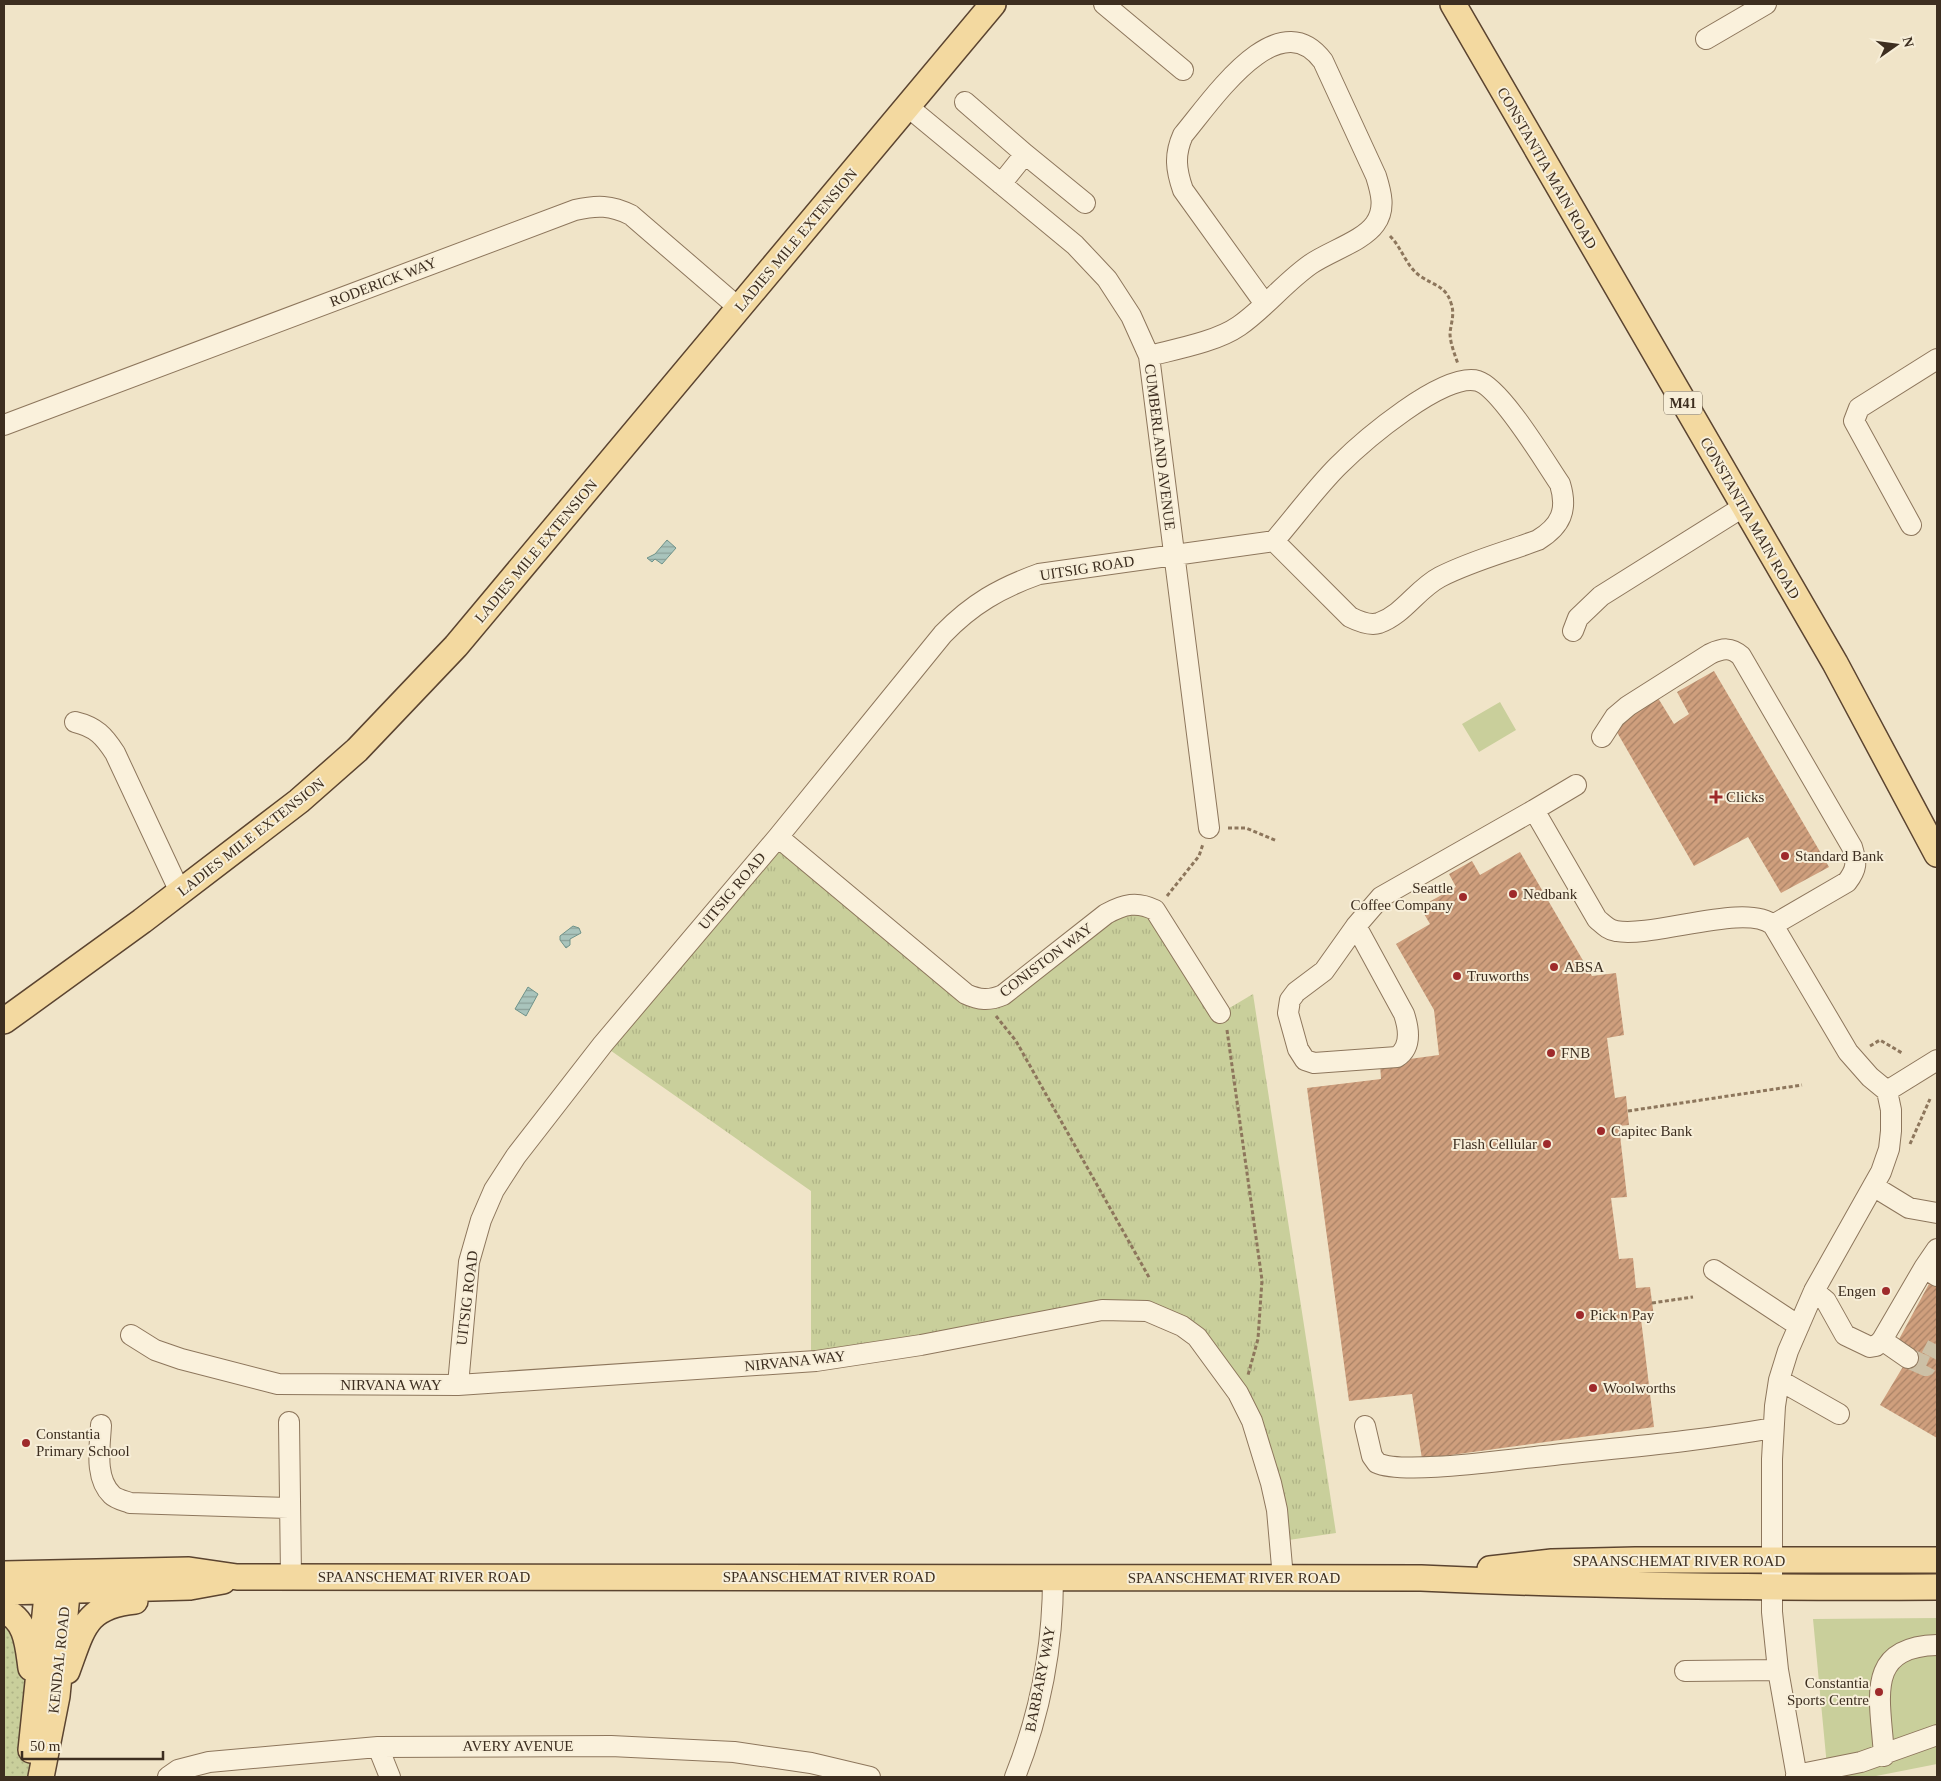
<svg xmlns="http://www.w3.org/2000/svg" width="1941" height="1781" viewBox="0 0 1941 1781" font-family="'Times New Roman',serif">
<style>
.grass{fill:url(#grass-dots)}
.park{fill:url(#park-tufts)}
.garden{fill:#c9cf9b}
.water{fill:url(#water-rules);stroke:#6f938a}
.building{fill:url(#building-hatch)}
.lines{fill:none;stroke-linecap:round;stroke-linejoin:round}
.minor-tunnel{stroke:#ccc0a6;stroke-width:20;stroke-dasharray:20 10;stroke-linecap:butt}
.minor-casing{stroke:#8d765c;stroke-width:22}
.major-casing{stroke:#5b4430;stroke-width:28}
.path{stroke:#8d765c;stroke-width:3;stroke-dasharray:4 2.5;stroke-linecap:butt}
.minor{stroke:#faf1dc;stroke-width:20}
.major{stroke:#f3d9a0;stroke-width:25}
.poi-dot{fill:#9e2a2b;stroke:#f7eed8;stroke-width:2}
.labels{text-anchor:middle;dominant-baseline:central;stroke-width:4;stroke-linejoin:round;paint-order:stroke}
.shield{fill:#f7eed8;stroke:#756857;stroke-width:1}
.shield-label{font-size:14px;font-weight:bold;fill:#3d2e20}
.street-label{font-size:15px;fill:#3d2e20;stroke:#f7eed8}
.poi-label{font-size:15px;fill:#3d2e20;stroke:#f7eed8;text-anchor:start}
</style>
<defs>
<pattern id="grass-dots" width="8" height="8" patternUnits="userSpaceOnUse" patternTransform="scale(1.25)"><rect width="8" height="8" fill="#c9cf9b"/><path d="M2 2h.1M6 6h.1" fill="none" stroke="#aeb285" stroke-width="1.8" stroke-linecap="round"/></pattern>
<pattern id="park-tufts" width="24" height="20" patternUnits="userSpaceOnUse" patternTransform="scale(1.25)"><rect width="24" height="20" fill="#c9cf9b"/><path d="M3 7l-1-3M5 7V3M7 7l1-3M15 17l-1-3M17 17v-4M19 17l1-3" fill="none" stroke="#aeb285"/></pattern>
<pattern id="water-rules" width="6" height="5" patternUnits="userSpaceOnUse" patternTransform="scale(1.25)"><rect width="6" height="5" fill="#a9c4bc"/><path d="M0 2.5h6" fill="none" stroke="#8ba098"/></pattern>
<pattern id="building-hatch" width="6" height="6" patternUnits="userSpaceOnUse" patternTransform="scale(1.25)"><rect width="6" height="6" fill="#cf9f7d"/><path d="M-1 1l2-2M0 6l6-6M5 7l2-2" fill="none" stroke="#a98266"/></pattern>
</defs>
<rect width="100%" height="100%" fill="#f0e4c8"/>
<!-- grass -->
<path class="grass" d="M4,1611L37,1705L28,1777H4Z"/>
<!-- park -->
<path class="park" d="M778,837L984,1000L1106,914L1143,904L1221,1013L1253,994L1336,1533L1282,1541L1259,1444L1190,1334L1144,1313L811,1363V1191L607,1048Z"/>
<!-- garden -->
<path class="garden" d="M1500,702L1516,730L1479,752L1462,724Z
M1937,1618V1764L1871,1777H1828L1813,1619Z"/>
<!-- water -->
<path class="water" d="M667,540L676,548L662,564L655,559L652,562L647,558L655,554Z
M573,926L579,928L581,933L570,939V945L566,948L560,940V936Z
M528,987L538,994L526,1016L515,1009Z"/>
<!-- building -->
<path class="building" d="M1714,671L1829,867L1781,893L1748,837L1694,866L1614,727L1658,698L1674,724L1689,714L1677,692Z
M1520,852L1592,976L1616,973L1624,1035L1607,1038L1615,1098L1626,1096L1629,1125L1619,1126L1627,1197L1611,1198L1619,1259L1633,1258L1636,1288L1650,1287L1654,1317L1641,1319L1654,1427L1422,1459L1412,1394L1349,1401L1307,1088L1381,1079L1380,1063L1439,1055L1434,1010L1396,944L1430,924L1420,907L1456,887L1449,874L1472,861L1480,875Z
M1930,1282L1937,1287V1438L1880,1405L1913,1350L1898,1341Z"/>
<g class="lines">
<!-- minor-tunnel -->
<path class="minor-tunnel" d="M1908,1358L1926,1366L1937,1345"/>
<!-- minor casing -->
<g class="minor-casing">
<path id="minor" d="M1104,4L1183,70
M1706,39L1766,4
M965,102L1025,154
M907,106L1075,245L1107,279L1131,316L1149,356L1209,828
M1001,184L1025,154L1085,203
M1149,356C1176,349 1216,342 1239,326C1265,308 1285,282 1311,264C1330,251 1363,241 1375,224C1386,209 1381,192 1376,176L1323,61C1278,0 1211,102 1183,135C1174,155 1176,170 1183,190L1265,304
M4,425L575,210C597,205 611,205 631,215L739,308
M1911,525L1854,421L1859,408L1937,359
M1573,631L1578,618L1601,596L1743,507
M75,722C96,727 104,736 115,753L180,892
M1602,737L1615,717L1628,706L1710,654C1723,648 1731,647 1741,656L1852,847C1857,863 1857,869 1847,882L1773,925
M1534,810L1576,785
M778,837L966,994C979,1000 989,1001 1003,995L1106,914C1124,904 1137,901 1155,910L1220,1013
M1356,926L1404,1014C1409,1029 1412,1047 1397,1057L1314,1063L1305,1060L1298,1049L1288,1013L1290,1000L1296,992L1324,971L1356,926L1381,897L1534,810L1597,919C1603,924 1608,930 1616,931C1654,938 1746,902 1773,925L1848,1052L1870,1077L1887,1091
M1873,1186L1909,1208L1937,1213
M1937,1249L1924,1268L1937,1276
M1714,1270L1799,1326
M1814,1291L1826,1301L1845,1335L1870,1347L1876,1346L1882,1340
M131,1335L155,1350L181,1359L278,1384L458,1385L816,1361L921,1345L1102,1310L1147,1311L1182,1326L1197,1337L1238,1393L1252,1421L1271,1483L1277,1510L1283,1578
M1908,1358L1882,1340L1924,1268
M1779,1380L1839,1414
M458,1385L469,1262L481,1220L494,1190L516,1156L603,1044L778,837L943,634C972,604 1000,588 1039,574L1274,541C1295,517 1315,489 1338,466C1362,442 1444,371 1478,381C1501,388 1545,462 1560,484C1568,510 1561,526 1538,540C1506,552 1471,561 1440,577C1417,589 1404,614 1379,623C1370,626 1358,621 1350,617L1274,541
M289,1422L291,1576
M101,1425C100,1446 94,1478 112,1495C116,1499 125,1501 130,1503L289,1508
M1365,1426L1372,1456L1377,1463C1403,1475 1503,1460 1535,1457C1615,1448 1694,1442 1773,1428
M1685,1671L1778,1670
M378,1747L390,1777
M1884,1756C1881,1701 1863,1647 1937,1645
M1796,1775L1861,1762L1937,1735
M168,1777L178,1770L209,1762L378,1747L611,1746L734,1752L811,1763L870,1777
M1015,1777C1040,1714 1053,1646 1053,1578
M1797,1777L1778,1670L1772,1612V1459L1775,1406L1779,1380L1788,1351L1814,1291L1881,1172L1889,1149L1891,1131V1110L1887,1091L1937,1060"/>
</g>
<!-- major casing -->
<g class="major-casing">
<path id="major" d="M1453,4L1835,663L1937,854
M4,1021L142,921L299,801L357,750L456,646L993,4
M1490,1569L1552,1562L1635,1560H1937
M4,1574L189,1570L237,1577L1421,1578C1593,1586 1765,1588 1937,1587
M4,1592L190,1587L223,1581
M4,1611C27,1619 28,1647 31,1668
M67,1671C83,1628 85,1606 135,1601
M31,1750L49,1576
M41,1777L57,1696L69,1574"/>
</g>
<!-- path -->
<path class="path" d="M1390,236C1402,248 1406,266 1420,276C1433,285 1446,286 1451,303C1455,314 1451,323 1450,333C1450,343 1455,355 1458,364
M1228,828H1246L1277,841
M1167,896L1199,856L1203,844
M996,1016L1016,1041L1150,1279
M1227,1030L1262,1280L1258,1339L1248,1375
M1870,1046L1880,1040L1902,1053
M1628,1111L1802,1085
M1910,1144L1930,1099
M1652,1303L1693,1297"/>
<!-- minor -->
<use href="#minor" class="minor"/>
<!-- major -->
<use href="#major" class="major"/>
</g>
<!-- markers -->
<g class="poi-dot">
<path d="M1713.5 789.5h5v5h5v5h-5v5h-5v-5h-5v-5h5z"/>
<circle cx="1785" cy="856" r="5"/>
<circle cx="1513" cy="894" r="5"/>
<circle cx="1463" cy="897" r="5"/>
<circle cx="1554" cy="967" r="5"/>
<circle cx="1457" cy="976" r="5"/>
<circle cx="1551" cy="1053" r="5"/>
<circle cx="1601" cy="1131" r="5"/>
<circle cx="1547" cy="1144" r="5"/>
<circle cx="1886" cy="1291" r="5"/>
<circle cx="1580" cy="1315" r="5"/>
<circle cx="1593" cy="1388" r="5"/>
<circle cx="26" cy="1443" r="5"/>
<circle cx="1879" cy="1692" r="5"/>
</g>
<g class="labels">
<!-- shield labels -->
<rect class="shield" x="1664" y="391.5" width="38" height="23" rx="4"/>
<g class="shield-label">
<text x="1683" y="403">M41</text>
</g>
<!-- street labels -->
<g class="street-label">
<text transform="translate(1547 168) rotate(60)">CONSTANTIA MAIN ROAD</text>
<text transform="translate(796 240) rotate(-50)">LADIES MILE EXTENSION</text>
<text transform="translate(383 282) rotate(-21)">RODERICK WAY</text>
<text transform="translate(1160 447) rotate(83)">CUMBERLAND AVENUE</text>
<text transform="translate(1750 518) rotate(60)">CONSTANTIA MAIN ROAD</text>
<text transform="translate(536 551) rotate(-50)">LADIES MILE EXTENSION</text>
<text transform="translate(1087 568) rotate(-9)">UITSIG ROAD</text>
<text transform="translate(251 837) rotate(-38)">LADIES MILE EXTENSION</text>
<text transform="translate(732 891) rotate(-50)">UITSIG ROAD</text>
<text transform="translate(1046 960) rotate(-37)">CONISTON WAY</text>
<text transform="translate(467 1298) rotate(-83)">UITSIG ROAD</text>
<text transform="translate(795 1361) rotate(-6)">NIRVANA WAY</text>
<text x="391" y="1385">NIRVANA WAY</text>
<text x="1679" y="1561">SPAANSCHEMAT RIVER ROAD</text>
<text x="424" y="1577">SPAANSCHEMAT RIVER ROAD</text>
<text x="829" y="1577">SPAANSCHEMAT RIVER ROAD</text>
<text x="1234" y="1578">SPAANSCHEMAT RIVER ROAD</text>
<text transform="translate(59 1660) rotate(-84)">KENDAL ROAD</text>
<text transform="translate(1040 1679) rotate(-79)">BARBARY WAY</text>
<text x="518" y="1746">AVERY AVENUE</text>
</g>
<!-- poi labels -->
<g class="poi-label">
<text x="1726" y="797">Clicks</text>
<text x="1795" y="856">Standard Bank</text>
<text x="1453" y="888" text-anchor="end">Seattle<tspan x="1453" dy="17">Coffee Company</tspan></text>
<text x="1523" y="894">Nedbank</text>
<text x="1564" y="967">ABSA</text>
<text x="1467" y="976">Truworths</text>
<text x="1561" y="1053">FNB</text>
<text x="1611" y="1131">Capitec Bank</text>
<text x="1537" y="1144" text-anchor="end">Flash Cellular</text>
<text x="1876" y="1291" text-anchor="end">Engen</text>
<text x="1590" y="1315">Pick n Pay</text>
<text x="1603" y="1388">Woolworths</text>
<text x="36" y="1434">Constantia<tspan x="36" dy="17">Primary School</tspan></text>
<text x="1869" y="1683" text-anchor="end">Constantia<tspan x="1869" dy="17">Sports Centre</tspan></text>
</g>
</g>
<!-- border -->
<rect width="1941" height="1781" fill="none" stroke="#3d2e20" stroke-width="10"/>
<!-- north arrow -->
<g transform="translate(1896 45) rotate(76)" stroke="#f7eed8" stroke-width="4" paint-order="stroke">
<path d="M0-4L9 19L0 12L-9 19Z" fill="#3d2e20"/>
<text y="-8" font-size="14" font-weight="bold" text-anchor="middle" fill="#3d2e20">N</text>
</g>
<!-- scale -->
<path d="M22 1751v8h141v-8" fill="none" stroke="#3d2e20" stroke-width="2.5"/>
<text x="30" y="1751" font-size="15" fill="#3d2e20" stroke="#f7eed8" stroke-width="4" paint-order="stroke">50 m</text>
</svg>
